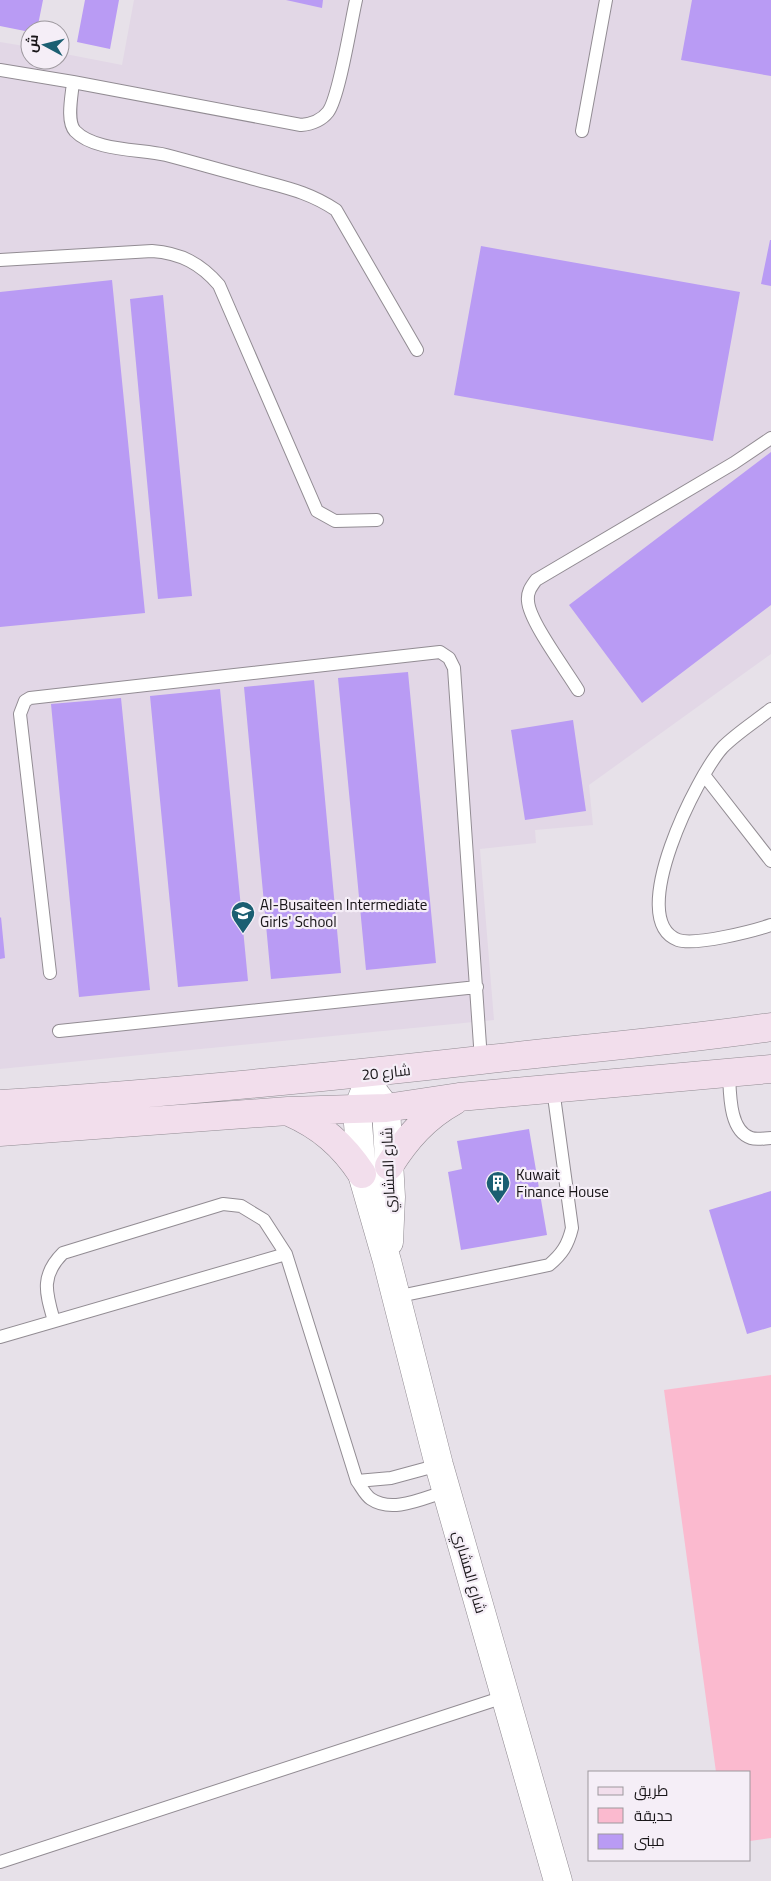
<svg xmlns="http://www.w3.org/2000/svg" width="771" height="1881" viewBox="0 0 771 1881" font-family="Georgia,Cairo,serif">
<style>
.built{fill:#e2d7e6}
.green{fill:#fbbacf}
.building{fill:#b99bf4}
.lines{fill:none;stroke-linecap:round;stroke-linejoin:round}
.service-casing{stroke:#928c93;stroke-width:14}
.tertiary-casing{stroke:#928c93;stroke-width:29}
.secondary-casing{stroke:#928c93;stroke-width:29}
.service{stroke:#fff;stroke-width:12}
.tertiary{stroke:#fff;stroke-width:28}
.secondary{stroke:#f2deec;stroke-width:28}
.labels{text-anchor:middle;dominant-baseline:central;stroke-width:4.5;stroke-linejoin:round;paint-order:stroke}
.poi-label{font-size:15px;fill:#191619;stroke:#f5eef7;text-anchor:start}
.street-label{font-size:15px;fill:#191619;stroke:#f5eef7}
</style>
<rect width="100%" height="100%" fill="#e7e1e9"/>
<!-- built -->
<path class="built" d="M134,0H771V654L589,785L593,825L535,830L536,843L480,849L494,1020L0,1069V42L30,47V60H60V53L122,65Z"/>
<!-- green -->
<path class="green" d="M771,1375V1838L750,1841V1772H716L664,1390Z"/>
<!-- building -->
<path class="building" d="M0,0H43L37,30H30V32L0,26Z
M85,0H119L110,49L77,42Z
M286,0H323L322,8Z
M692,0H771V76L681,60Z
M770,240H771V286L761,284Z
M481,246L740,292L713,441L454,395Z
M112,280L145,613L0,627V292Z
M163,295L192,596L158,599L130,299Z
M771,452V605L642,703L569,605Z
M408,672L436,963L366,970L338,678Z
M314,680L341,973L271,979L244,687Z
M220,689L248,981L178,987L150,696Z
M121,698L150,990L79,997L51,704Z
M573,720L586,811L525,820L511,730Z
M1,917L5,958L0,959V918Z
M529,1129L547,1235L461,1250L448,1172L462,1169L457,1141Z
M771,1191V1327L747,1334L709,1210Z"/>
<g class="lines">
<!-- service casing -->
<g class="service-casing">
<path id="service" d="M0,70L73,82C72,95 66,121 75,131C94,151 140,149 166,155C193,162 220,170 247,177C281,187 306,190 336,210L417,350
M73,82L301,125C312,124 321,121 328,112C339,98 351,22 356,0
M582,131L606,0
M0,260L152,251C181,253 201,264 219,285L317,511L335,521L377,520
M578,690C566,670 529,621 528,601C527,592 531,587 536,580L734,463L771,438
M771,709C756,721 737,733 723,747C698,774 624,920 678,940C695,946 753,931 771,925
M704,775L771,861
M50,973L20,714L25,701L30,698L440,652L449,658L454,668L481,1060
M59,1031L477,987
M729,1074C730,1093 729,1131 751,1138C757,1140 765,1138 771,1138
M395,1297L549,1265C562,1254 568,1245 572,1228L553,1089
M54,1321C46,1293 40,1276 63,1253L223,1204L241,1206L264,1220L286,1254L357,1481C361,1486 365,1495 371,1499C393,1514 425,1497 447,1491
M0,1337L286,1254
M357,1481L391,1478L439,1465
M0,1862L507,1696"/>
</g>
<!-- tertiary casing -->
<g class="tertiary-casing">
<path id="tertiary" d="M379,1073L367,1086L357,1111L362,1174L387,1261L439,1465L558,1881
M372,1090L386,1108L391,1197L389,1242"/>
</g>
<!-- secondary casing -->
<g class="secondary-casing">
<path id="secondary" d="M0,1104C161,1094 321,1078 481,1060C578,1049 674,1041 771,1027
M289,1112C321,1126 343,1145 362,1174
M0,1132L288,1111L386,1108L459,1097L771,1069
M389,1166C406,1139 425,1117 454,1101"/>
</g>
<!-- service -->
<use href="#service" class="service"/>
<!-- tertiary -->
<use href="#tertiary" class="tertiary"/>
<!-- secondary -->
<use href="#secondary" class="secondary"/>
</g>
<!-- icons -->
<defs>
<g id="school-pin" transform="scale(1.25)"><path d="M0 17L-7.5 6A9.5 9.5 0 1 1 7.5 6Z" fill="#1b5f72" stroke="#f5eef7"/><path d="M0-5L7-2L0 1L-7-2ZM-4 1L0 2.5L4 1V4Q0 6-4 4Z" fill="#fff"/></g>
<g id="building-pin" transform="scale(1.25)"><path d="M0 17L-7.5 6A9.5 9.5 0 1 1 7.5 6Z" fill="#1b5f72" stroke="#f5eef7"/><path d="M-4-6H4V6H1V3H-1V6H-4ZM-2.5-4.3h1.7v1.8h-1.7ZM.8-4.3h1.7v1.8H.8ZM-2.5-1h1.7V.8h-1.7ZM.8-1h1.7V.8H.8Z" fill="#fff"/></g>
</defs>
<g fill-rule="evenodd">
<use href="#school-pin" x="243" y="913"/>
<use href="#building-pin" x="498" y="1183"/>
</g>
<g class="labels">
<!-- poi labels -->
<g class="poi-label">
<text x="260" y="904">Al-Busaiteen Intermediate<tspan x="260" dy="17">Girls' School</tspan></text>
<text x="516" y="1174">Kuwait<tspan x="516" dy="17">Finance House</tspan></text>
</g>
<!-- street labels -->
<g class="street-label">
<text transform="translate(386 1072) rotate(-6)">شارع 20</text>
<text transform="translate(388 1170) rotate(-92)">شارع المشاري</text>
<text transform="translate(470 1572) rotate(74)">شارع المشاري</text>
</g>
</g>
<!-- legend -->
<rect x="588" y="1771" width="162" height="90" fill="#f5eef7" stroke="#9d989e"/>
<rect x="598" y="1787" width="25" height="8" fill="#f2deec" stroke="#9d989e"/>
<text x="634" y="1796" font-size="15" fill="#191619">طريق</text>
<rect x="598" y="1808" width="25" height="15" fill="#fbbacf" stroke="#9d989e"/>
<text x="634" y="1821" font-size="15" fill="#191619">حديقة</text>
<rect x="598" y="1834" width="25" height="15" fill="#b99bf4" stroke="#9d989e"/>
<text x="634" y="1846" font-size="15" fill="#191619">مبنى</text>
<!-- north arrow -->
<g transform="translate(45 45) rotate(277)"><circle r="24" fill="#f5eef7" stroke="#9d989e"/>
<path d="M0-4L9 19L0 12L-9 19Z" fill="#1b5f72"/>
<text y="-8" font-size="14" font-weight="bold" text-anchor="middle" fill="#191619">ش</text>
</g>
</svg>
